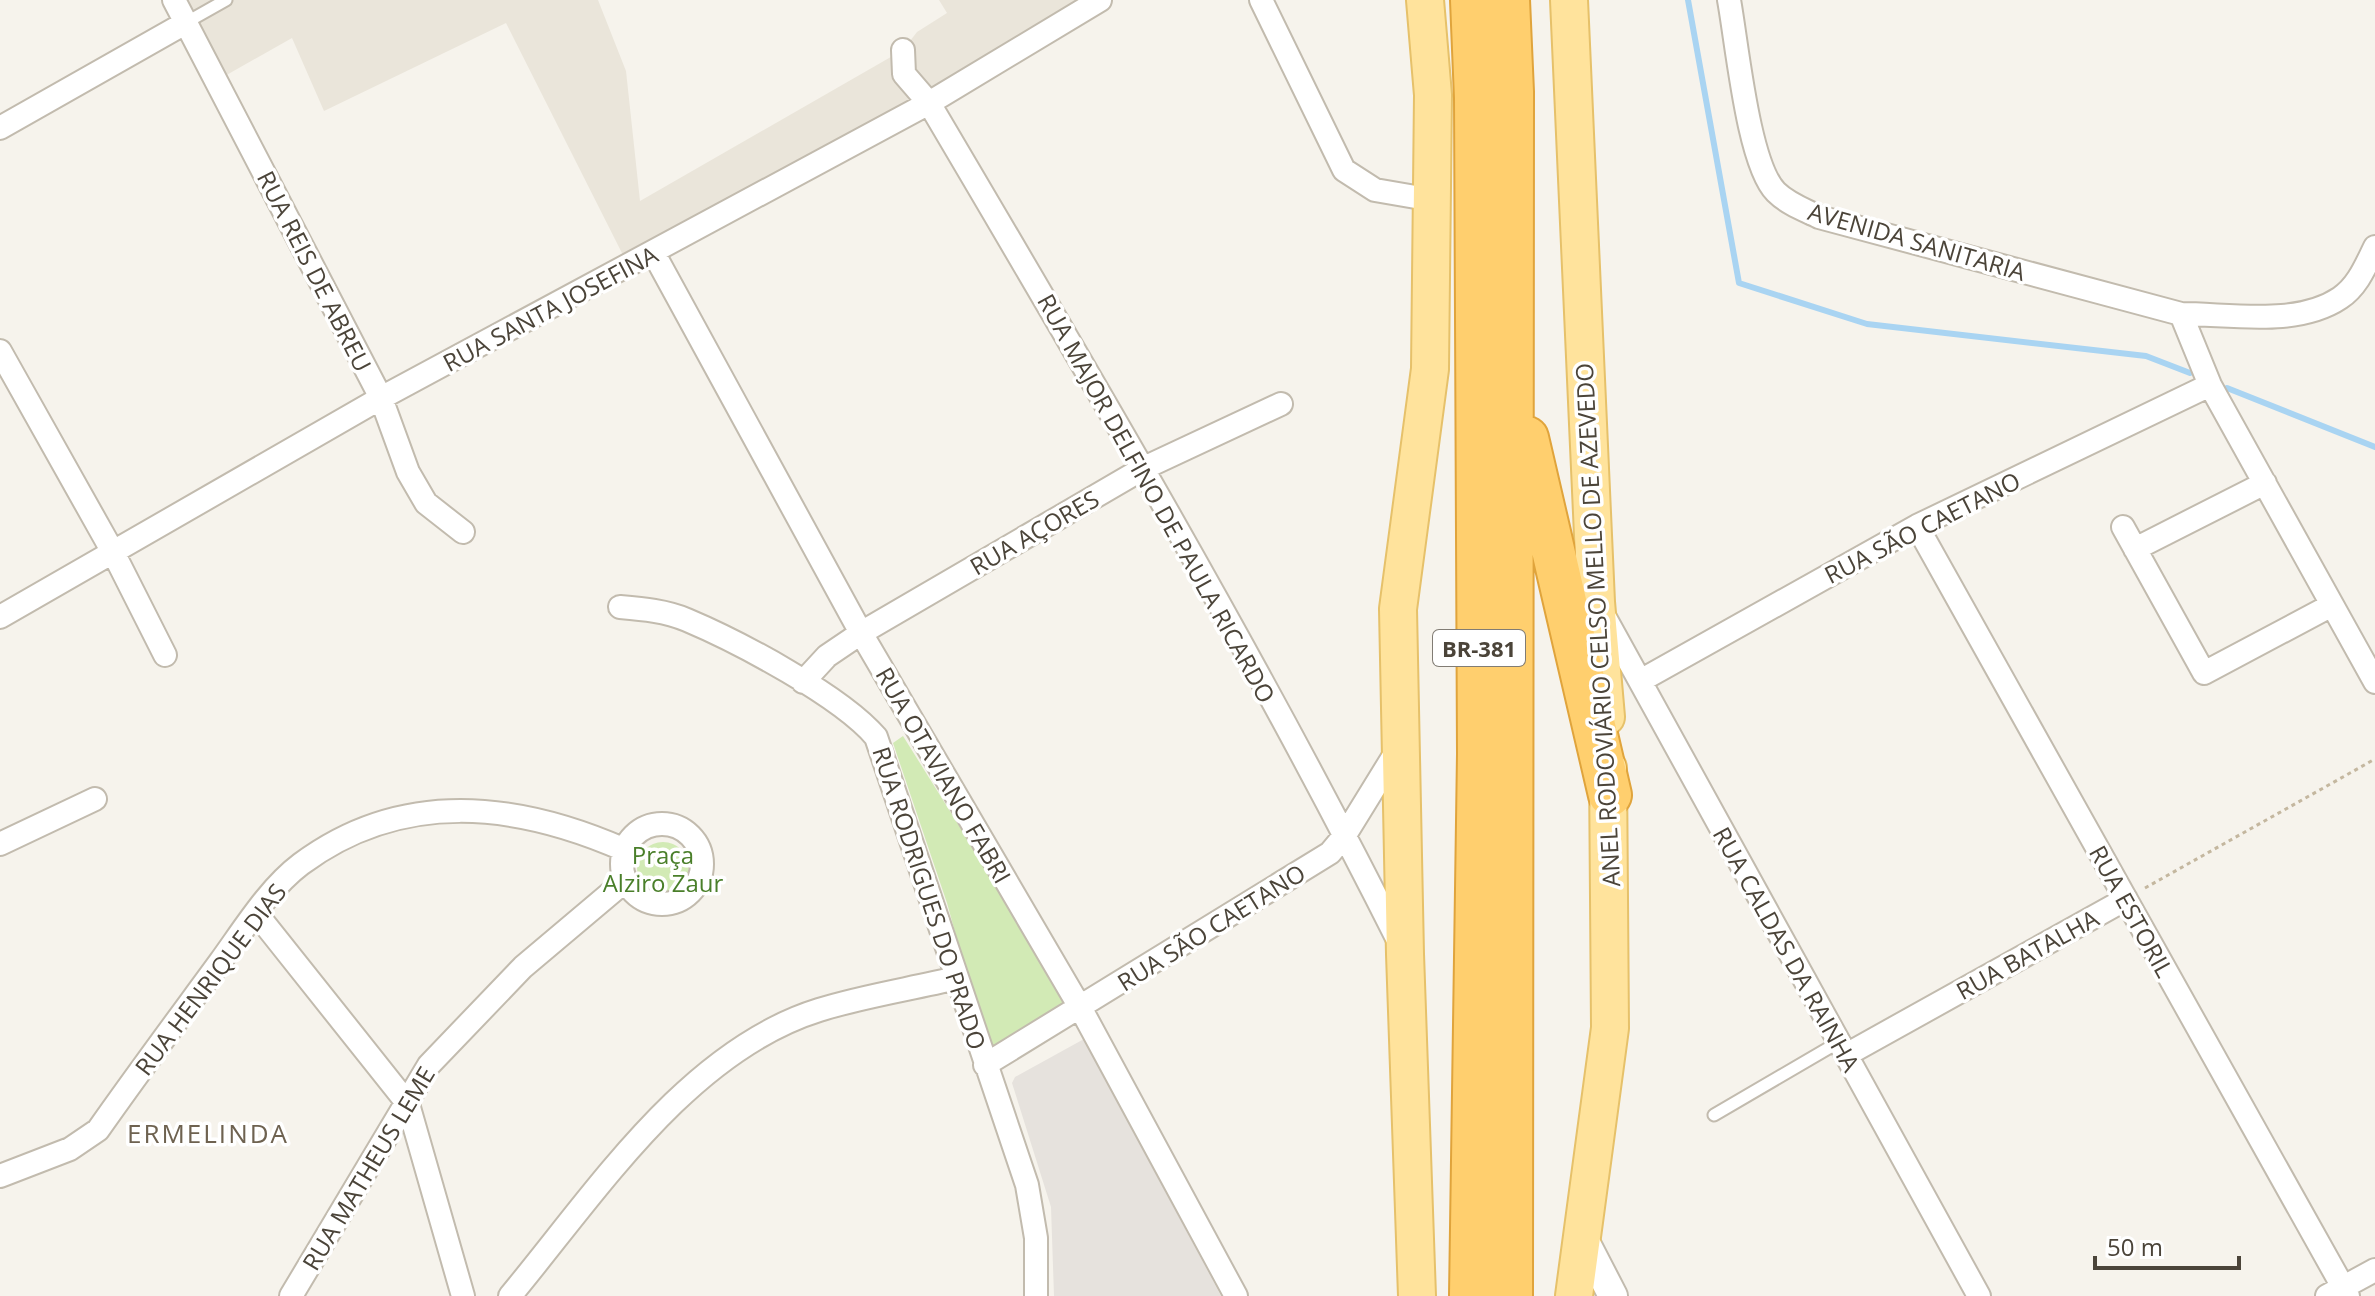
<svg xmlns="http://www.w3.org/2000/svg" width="2375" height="1296" viewBox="0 0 2375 1296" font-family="'Open Sans',sans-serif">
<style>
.residential{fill:#eae5da}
.industrial{fill:#e6e2dd}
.green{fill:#d2eab5}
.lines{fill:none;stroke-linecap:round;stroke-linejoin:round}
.stream{stroke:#a9d4f2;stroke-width:6}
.service-casing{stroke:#c2bbae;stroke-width:15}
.minor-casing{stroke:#c2bbae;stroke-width:26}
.tertiary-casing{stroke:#c2bbae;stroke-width:32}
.primary-casing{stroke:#e6c16a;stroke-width:40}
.motorway-casing{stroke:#e0a43c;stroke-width:46}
.path{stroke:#c4b79f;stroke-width:3;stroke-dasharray:4 4;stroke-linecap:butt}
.service{stroke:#fff;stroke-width:11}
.minor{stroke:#fff;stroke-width:22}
.tertiary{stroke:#fff;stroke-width:28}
.primary{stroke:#ffe39c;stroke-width:36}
.motorway{stroke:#ffcf6e;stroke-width:42}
.labels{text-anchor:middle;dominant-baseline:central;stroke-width:7;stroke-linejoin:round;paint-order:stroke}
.shield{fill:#fff;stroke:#817c74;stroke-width:2}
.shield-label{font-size:22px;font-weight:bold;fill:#4b4439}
.street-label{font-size:24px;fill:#4b4439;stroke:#fff}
.park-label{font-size:24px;fill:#4a7f2a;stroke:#fff}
.neighbourhood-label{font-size:26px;letter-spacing:2px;fill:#6e6250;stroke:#fff}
</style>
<rect width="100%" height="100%" fill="#f6f3ec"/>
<!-- residential -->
<path class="residential" d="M177,0H598L626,71L640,201L903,50L917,32L947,13L939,0H1105L628,265L506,23L324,111L292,38L216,81Z"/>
<!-- industrial -->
<path class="industrial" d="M1084,1039L1221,1296H1054L1051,1207L1012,1083L1015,1077Z"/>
<!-- green -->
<path class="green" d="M903,736L1068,1000L1002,1043L991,1046L983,1033L947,903L893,743Z
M637 868a26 26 0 1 1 52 0a26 26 0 1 1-52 0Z"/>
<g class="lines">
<!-- stream -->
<path class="stream" d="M1688,0L1739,283L1867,324L2146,356L2190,373
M2227,388L2375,447"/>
<!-- service casing -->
<g class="service-casing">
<path id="service" d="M187,22L226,0
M1714,1115L1839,1042"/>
</g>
<!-- minor casing -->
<g class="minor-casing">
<path id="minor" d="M174,0L381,398L408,472L426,503L463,532
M1261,0L1344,170L1375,190L1433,200
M1729,0C1737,43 1748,164 1776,192C1788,204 1805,210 1819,217L2181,314L2210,385L2375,682
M903,50L904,74L929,103C1092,379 1255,655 1399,942
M0,128L187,22
M653,252L861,633L1081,1009L1236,1296
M2181,314C2230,314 2297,327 2340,298C2358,286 2366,265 2375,247
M0,351L114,554L165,655
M1917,526L2348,1296
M2123,527L2204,673L2332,605
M2135,549L2265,483
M620,607C643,609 666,611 687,620C739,642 841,696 876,737L1027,1185L1036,1238V1296
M1603,614L1979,1296
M0,617L381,398L929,103L1100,0
M1640,681L1917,526L2210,385
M803,682L827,656L861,633L1144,468L1281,404
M622 864a40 40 0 1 1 80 0a40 40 0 1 1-80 0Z
M0,844L95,799
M256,913L408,1104L463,1296
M1846,1055L2126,899
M985,1065L1330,853L1345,835L1398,749
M0,1176L70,1149L98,1130C138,1073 179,1018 220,962C244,929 269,888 301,864C402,789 516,802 625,850
M291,1296L429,1065L523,967L625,881
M510,1296C595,1194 687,1051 819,1010C863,996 911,989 956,978
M2327,1296L2375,1270"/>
</g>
<!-- tertiary casing -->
<g class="tertiary-casing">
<path id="tertiary" d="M1581,1234L1613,1296"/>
</g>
<!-- primary casing -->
<g class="primary-casing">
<path id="primary" d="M1569,0L1596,602L1606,717
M1417,1296L1405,954L1398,609L1430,369L1433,95L1425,0
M1574,1296L1610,1028L1608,768"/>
</g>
<!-- motorway casing -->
<g class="motorway-casing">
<path id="motorway" d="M1508,0L1512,92L1511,1296
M1527,438L1610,795
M1471,1296L1479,754L1476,98L1472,0"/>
</g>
<!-- path -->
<path class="path" d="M2145,888L2375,759"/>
<!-- service -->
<use href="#service" class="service"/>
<!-- minor -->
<use href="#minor" class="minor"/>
<!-- tertiary -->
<use href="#tertiary" class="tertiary"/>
<!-- primary -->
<use href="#primary" class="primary"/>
<!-- motorway -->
<use href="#motorway" class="motorway"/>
</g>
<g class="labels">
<!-- shield labels -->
<rect class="shield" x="1433" y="630" width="92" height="36" rx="6"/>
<g class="shield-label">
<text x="1479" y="648">BR-381</text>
</g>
<!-- street labels -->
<g class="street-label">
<text transform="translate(1917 241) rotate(16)">AVENIDA SANITARIA</text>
<text transform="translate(315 271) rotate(63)">RUA REIS DE ABREU</text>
<text transform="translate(550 308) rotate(-28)">RUA SANTA JOSEFINA</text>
<text transform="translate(1157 498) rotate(61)">RUA MAJOR DELFINO DE PAULA RICARDO</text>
<text transform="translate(1922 527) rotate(-27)">RUA SÃO CAETANO</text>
<text transform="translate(1034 532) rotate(-30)">RUA AÇORES</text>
<text transform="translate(1597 625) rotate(-93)">ANEL RODOVIÁRIO CELSO MELLO DE AZEVEDO</text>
<text transform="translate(944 775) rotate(60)">RUA OTAVIANO FABRI</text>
<text transform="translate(930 898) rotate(72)">RUA RODRIGUES DO PRADO</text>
<text transform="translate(2132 911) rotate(61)">RUA ESTORIL</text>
<text transform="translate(1211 927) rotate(-32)">RUA SÃO CAETANO</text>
<text transform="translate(1787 949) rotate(61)">RUA CALDAS DA RAINHA</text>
<text transform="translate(2027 954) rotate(-29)">RUA BATALHA</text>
<text transform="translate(210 979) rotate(-53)">RUA HENRIQUE DIAS</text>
<text transform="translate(368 1168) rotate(-59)">RUA MATHEUS LEME</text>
</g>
<!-- park labels -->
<g class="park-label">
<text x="663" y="854">Praça<tspan x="663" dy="28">Alziro Zaur</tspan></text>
</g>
<!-- neighbourhood labels -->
<g class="neighbourhood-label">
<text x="208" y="1133">ERMELINDA</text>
</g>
</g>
<!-- scale -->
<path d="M2095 1256v12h144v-12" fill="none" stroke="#4b4439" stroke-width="4"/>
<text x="2107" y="1256" font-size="24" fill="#4b4439" stroke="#ffffff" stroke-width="6" paint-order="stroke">50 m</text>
</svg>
